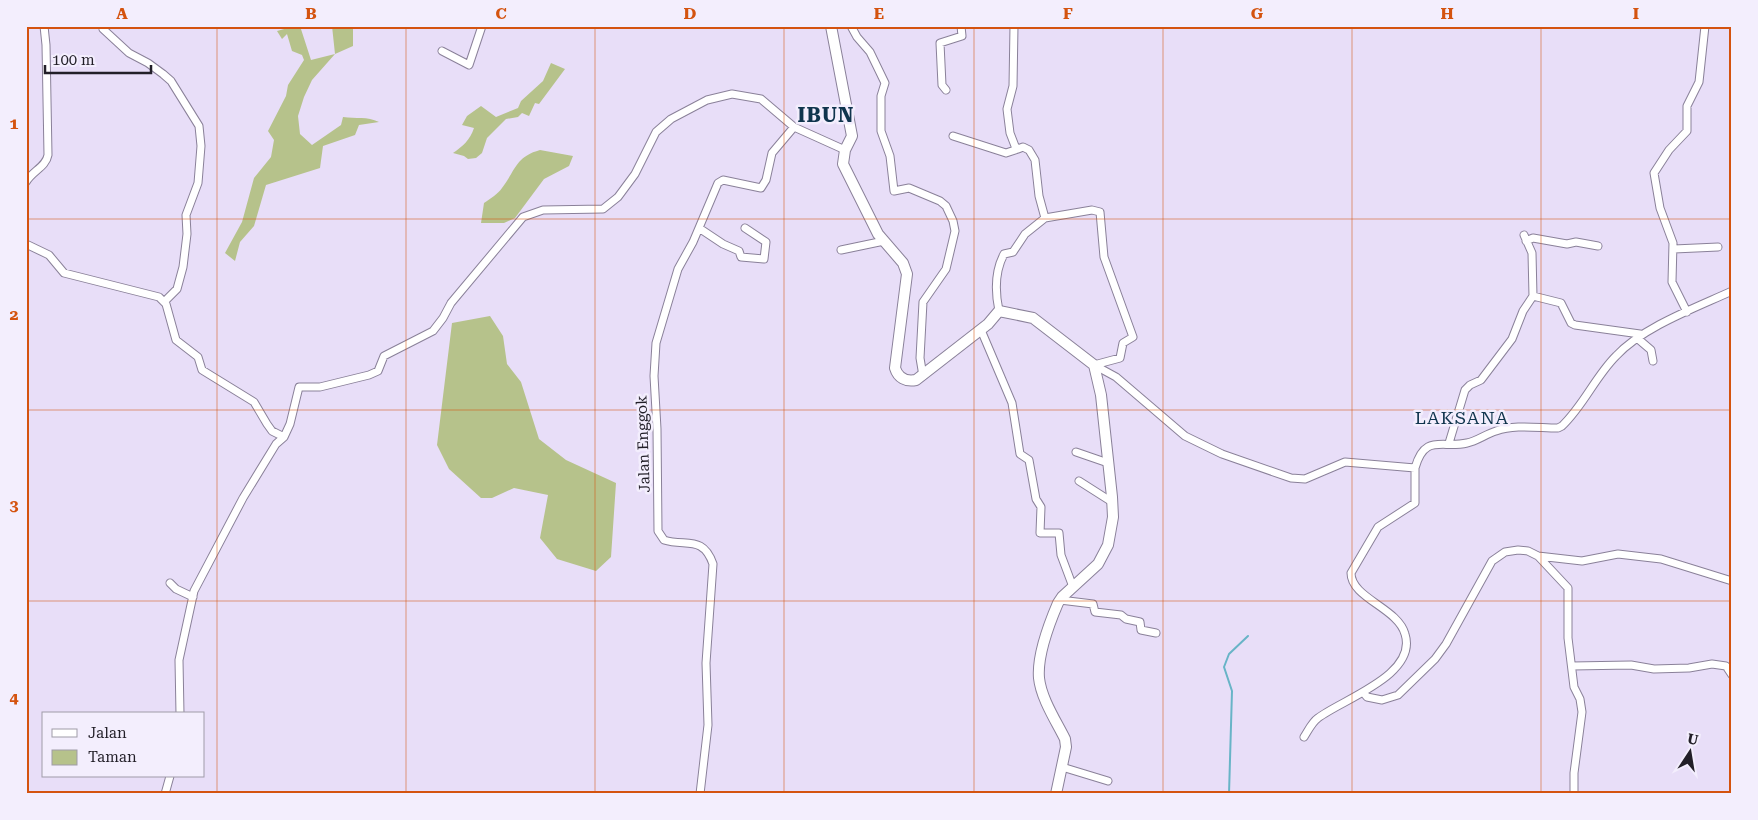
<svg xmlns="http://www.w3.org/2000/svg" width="1758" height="820" viewBox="0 0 1758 820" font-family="'Roboto Serif',serif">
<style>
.green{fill:#b6c28b}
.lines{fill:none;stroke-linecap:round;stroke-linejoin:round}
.stream{stroke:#68b4c7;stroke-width:2}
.street-casing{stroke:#8a8199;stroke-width:9}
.secondary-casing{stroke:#8a8199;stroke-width:12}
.street{stroke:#fff;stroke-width:7}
.secondary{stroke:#fff;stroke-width:10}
.grid{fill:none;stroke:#d4530f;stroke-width:1;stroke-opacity:0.55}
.labels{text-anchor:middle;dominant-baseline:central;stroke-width:5;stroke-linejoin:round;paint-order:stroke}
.street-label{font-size:15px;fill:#221f28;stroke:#f3eefd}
.quarter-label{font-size:18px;letter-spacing:1px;fill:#0f344d;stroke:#f3eefd}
.district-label{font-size:20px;font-weight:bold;letter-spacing:1px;fill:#0f344d;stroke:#f3eefd}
.neatline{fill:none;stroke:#d4530f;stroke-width:2}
.grid-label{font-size:16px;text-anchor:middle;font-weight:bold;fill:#d4530f}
</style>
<rect width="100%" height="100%" fill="#e8def8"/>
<!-- green -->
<path class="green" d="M295,26H300L311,60L335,54L332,26H353V46L335,54L312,80L304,97L298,116L300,134L312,145L341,125L343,117C356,119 367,116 379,122L359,125L355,135L323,146L320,168L266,185L254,226L240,242L235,261L225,253L242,222L254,178L271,157L274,140L268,131L286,96L288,85L304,60L302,55L292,51L287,34L282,39L277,31Z
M551,63L565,69L539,104L535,103L529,116L522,113L518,117L506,119L487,138L482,153L476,158L468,159L464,156L453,153C463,146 470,140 474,128L462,125L467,116L481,106L496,117L518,108L521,101L543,81Z
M540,150L573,156L569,166L544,179L515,218L504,223H481L484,203C490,199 498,194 502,188C516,170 515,157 540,150Z
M490,316L503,336L507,364L521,382L539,439L566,460L616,483L611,557L596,571L557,559L540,538L548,495L514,488L492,498H481L449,469L437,445L452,323Z"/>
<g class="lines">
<!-- stream -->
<path class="stream" d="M1229,794L1232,691L1224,667L1229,654L1248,636"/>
<!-- street casing -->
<g class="street-casing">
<path id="street" d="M851,26L857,37L870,52L885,83L881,96V131L890,156L894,191L909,188L940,201L946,206L953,221L955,231L946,269L923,302L920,358L923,376
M103,29L129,53L148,63L163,74L171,81L199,126L201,146L198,183L186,215L187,234L183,267L177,289L164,302
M442,51L469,65L482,26
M946,90L942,85L940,43L962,36L961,26
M953,136L1006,153L1018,149
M26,182C32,171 46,167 48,155L46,45L44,26
M1045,218L1092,210L1100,212L1104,257L1133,337L1123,343L1120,358L1094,365
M699,228L723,244L739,251L741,257L764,259L766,242L745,228
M1526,241L1533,238L1567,244L1576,242L1598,246
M26,244L49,255L64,273L159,297L166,304L176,340L198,357L202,370L254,402L267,424L272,431L284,437
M1674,249L1718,247
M841,250L884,241
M1533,296L1561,303L1571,323L1575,325L1640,334
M999,311C995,292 995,271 1004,254L1013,252L1025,234L1045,218L1039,196L1035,160L1029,150L1023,147L1018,149L1015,146L1010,133L1007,109L1013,86L1014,26
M1687,312L1672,282L1673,243L1660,208L1654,173L1669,150L1687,131V106L1699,82L1705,26
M981,330L1012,403L1020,454L1029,460L1036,499L1041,507L1040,533H1059L1061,555L1073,587
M1637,338L1651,350L1653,361
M1094,365L1116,377L1185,436L1222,454L1291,478L1305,479L1345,462L1415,468C1425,433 1442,449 1467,443C1477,441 1486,434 1496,431C1515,424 1538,428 1558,428L1562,426C1584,405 1595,377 1616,356C1643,327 1695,308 1732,291
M1449,443L1465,390L1470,385L1481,380L1512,339L1523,311L1533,296L1532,253L1524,235
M1076,452L1108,463
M1079,481L1112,502
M1538,556L1582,561L1618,554L1661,559L1732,581
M170,583L176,589L193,597
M1060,600L1093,604L1095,612L1121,615L1126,619L1140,622L1141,630L1156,633
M1572,666L1631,665L1654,669L1689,668L1712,664L1726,666L1732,675
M1363,692L1367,697L1382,700L1398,695L1435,659L1446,644L1492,561L1505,552L1518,550L1528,551L1538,556L1568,588V638L1574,687L1580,699L1582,712L1574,773V794
M180,714L179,660L194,591L243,498L276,444L284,437L290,424L299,387H320L369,375L378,371L384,356L433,331L443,318L451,303L523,217L543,210L603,209L618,197L635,174L656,132L671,119L707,100L732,94L761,99L794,127L845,150
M1304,737C1308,731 1312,722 1318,718C1343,699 1418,675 1405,634C1398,608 1351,598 1351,573L1378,527L1415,503V468
M1062,767L1108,781
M165,794L170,776
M700,794L708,725L706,663L713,564C703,535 686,547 664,540L658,531L657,429L654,376L656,343L678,269L693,242L718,183L723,180L761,188L766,180L772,153L794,127"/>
</g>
<!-- secondary casing -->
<g class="secondary-casing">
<path id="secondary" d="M831,26L852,136L845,150L843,164L878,234L903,263L907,274L895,368C898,378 906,382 916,380L988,324L999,311L1033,318L1094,365L1101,395L1112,497L1113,517L1108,545L1098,564L1062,597L1058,603C1049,624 1037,655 1039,678C1041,698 1056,721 1065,739L1066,747L1056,794"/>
</g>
<!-- street -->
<use href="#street" class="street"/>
<!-- secondary -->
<use href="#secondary" class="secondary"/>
</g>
<!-- grid -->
<path class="grid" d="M217,26V794M406,26V794M595,26V794M784,26V794M974,26V794M1163,26V794M1352,26V794M1541,26V794M26,219H1732M26,410H1732M26,601H1732"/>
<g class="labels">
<!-- street labels -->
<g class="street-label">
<text transform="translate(643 444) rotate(-92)">Jalan Enggok</text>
</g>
<!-- quarter labels -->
<g class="quarter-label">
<text x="1462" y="417">LAKSANA</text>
</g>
<!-- district labels -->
<g class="district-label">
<text x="826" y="115">IBUN</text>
</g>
</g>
<!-- border -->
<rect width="1758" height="820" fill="none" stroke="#f3eefd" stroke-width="55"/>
<!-- legend -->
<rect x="42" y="712" width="162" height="65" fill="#f3eefd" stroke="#9f9ba8"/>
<rect x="52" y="729" width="25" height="8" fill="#ffffff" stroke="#9f9ba8"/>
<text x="88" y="738" font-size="15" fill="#221f28">Jalan</text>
<rect x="52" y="750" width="25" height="15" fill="#b6c28b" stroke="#9f9ba8"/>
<text x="88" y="762" font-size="15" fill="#221f28">Taman</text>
<!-- north arrow -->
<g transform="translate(1690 752) rotate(12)" stroke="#f3eefd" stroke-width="4" paint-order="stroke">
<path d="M0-4L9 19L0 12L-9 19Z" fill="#221f28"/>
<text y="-8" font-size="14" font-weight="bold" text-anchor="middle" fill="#221f28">U</text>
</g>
<!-- scale -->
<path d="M45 65v8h106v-8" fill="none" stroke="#221f28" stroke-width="2.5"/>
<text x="52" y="65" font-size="15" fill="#221f28" stroke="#f3eefd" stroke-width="4" paint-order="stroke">100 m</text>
<rect x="28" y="28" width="1702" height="764" class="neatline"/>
<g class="grid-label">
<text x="122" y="19">A</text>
<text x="311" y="19">B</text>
<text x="501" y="19">C</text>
<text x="690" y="19">D</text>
<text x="879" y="19">E</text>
<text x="1068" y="19">F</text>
<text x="1257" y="19">G</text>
<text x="1447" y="19">H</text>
<text x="1636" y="19">I</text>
<text x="14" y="129">1</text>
<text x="14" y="320">2</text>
<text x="14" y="511">3</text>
<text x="14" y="703">4</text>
</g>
</svg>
